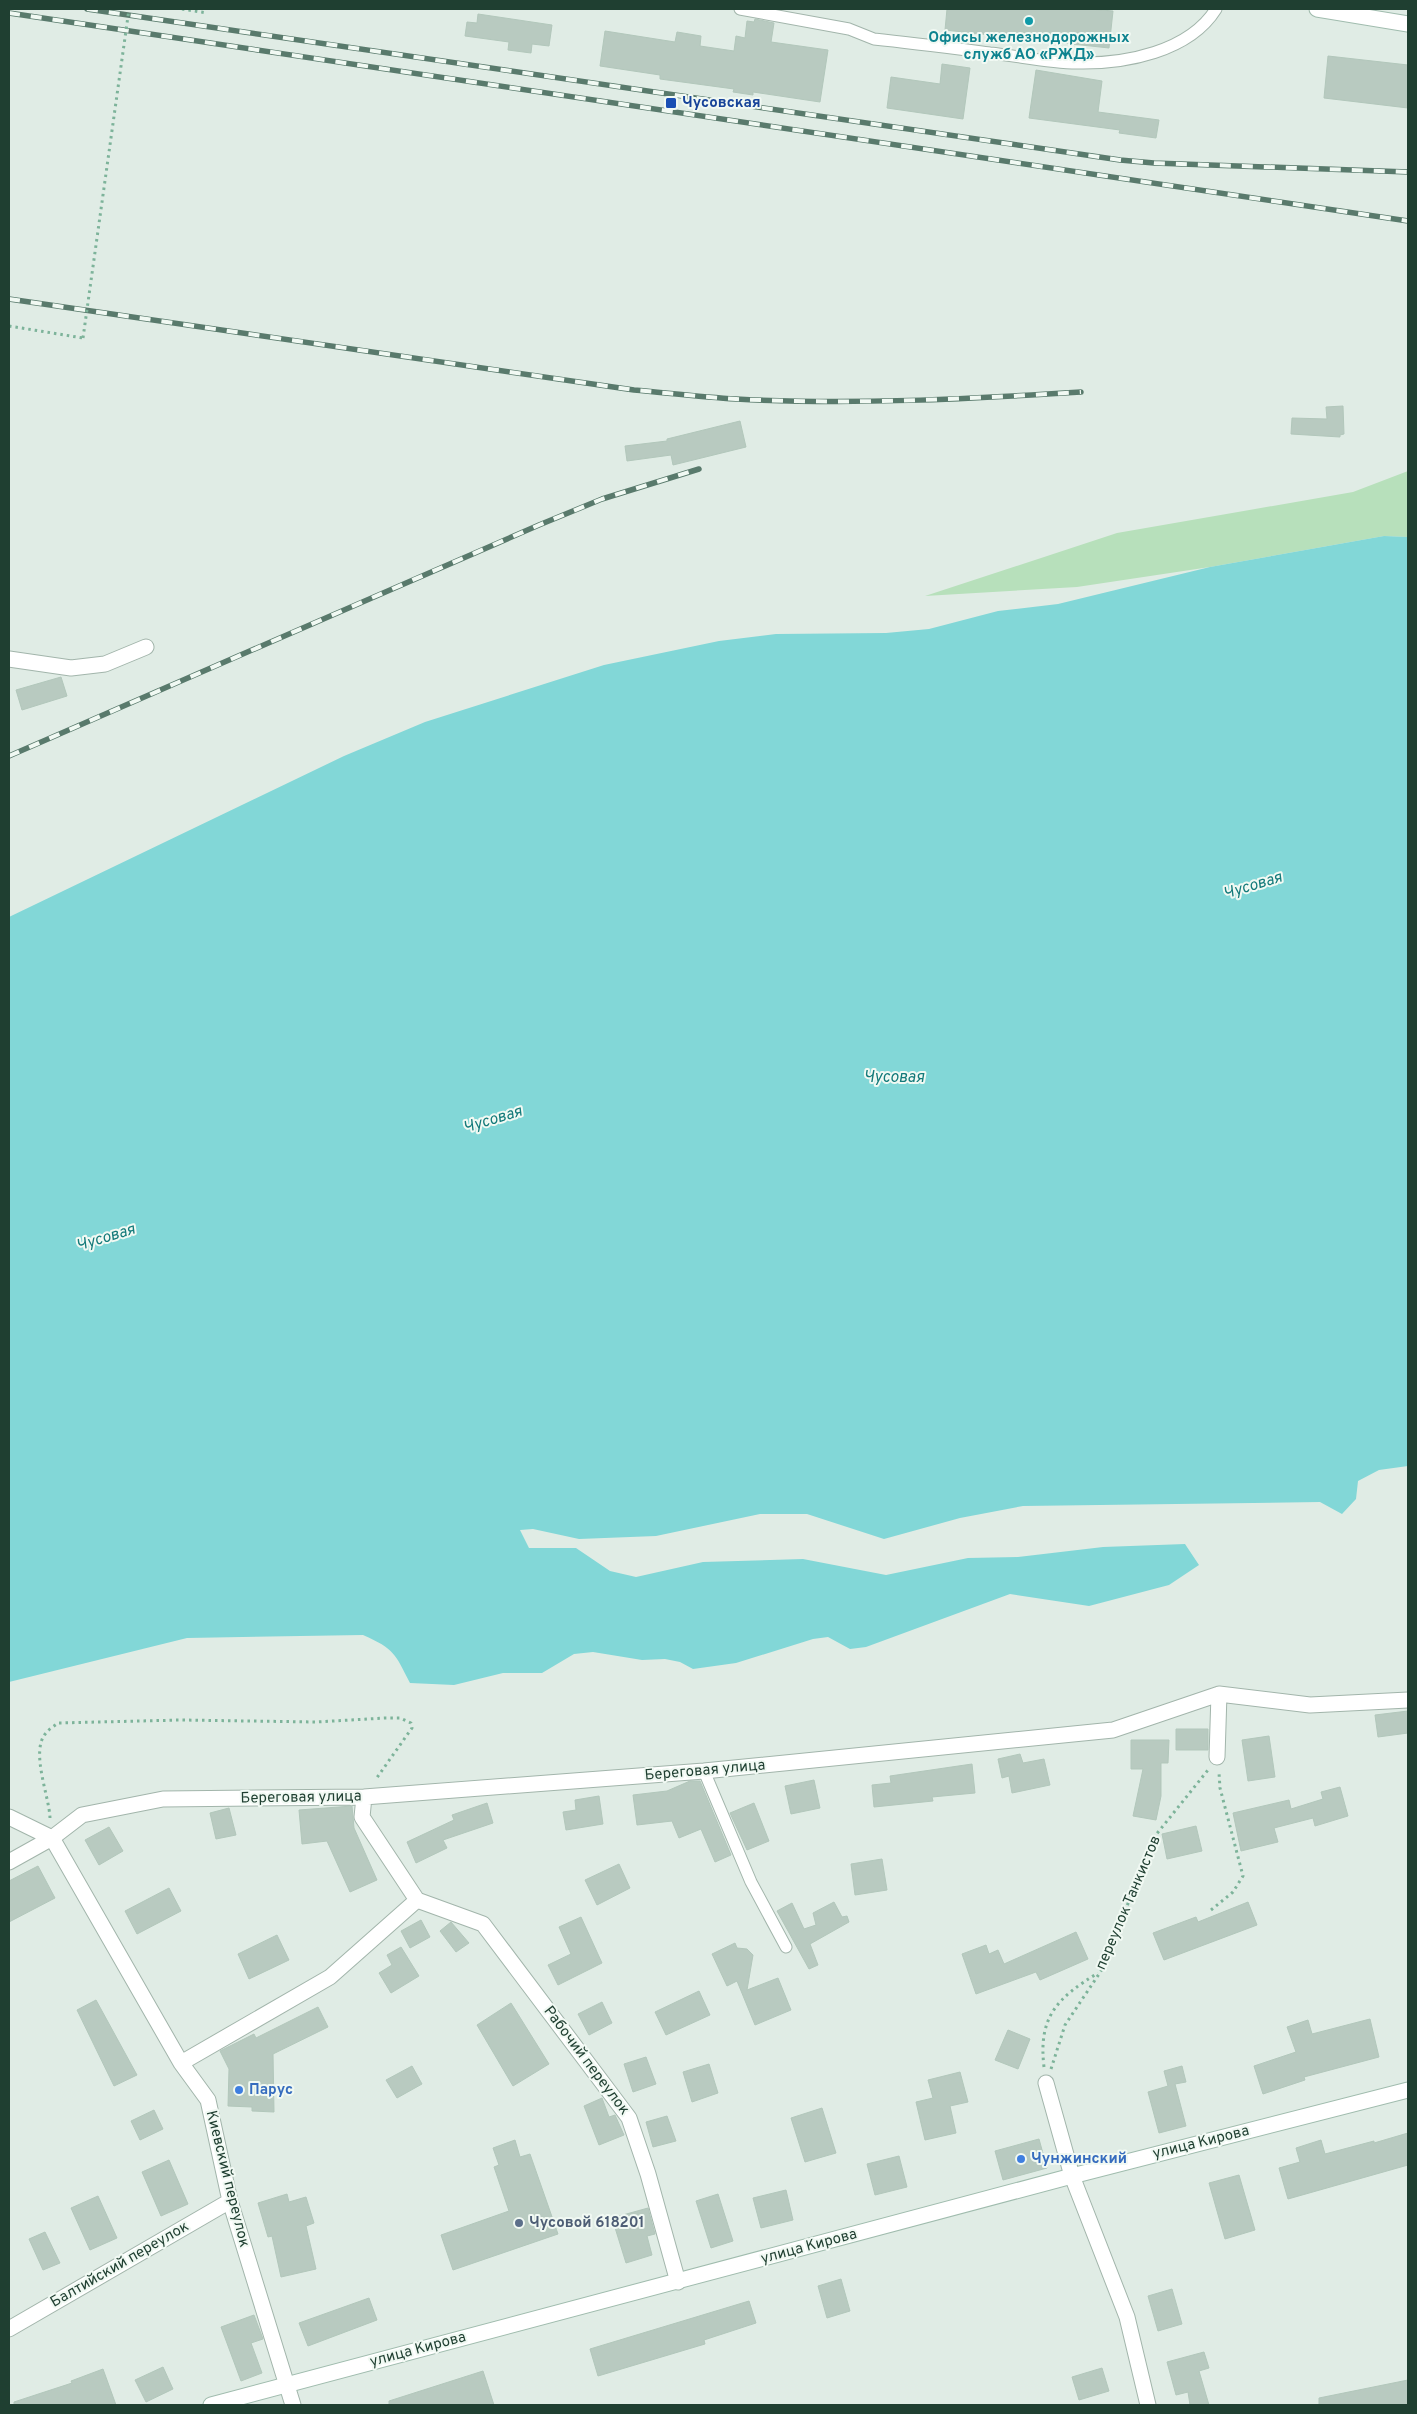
<svg xmlns="http://www.w3.org/2000/svg" width="1417" height="2414" viewBox="0 0 1417 2414" font-family="Overpass,sans-serif">
<style>
.green{fill:#b7e0bb}
.water{fill:#82d7d7}
.building{fill:#b8cac0;stroke:#b2c7bb}
.lines{fill:none;stroke-linecap:round;stroke-linejoin:round}
.lane-casing{stroke:#a2b5ab;stroke-width:13}
.street-casing{stroke:#a2b5ab;stroke-width:17}
.secondary-casing{stroke:#a0bcae;stroke-width:17}
.path{stroke:#7db39a;stroke-width:3;stroke-dasharray:2.5 4;stroke-linecap:butt}
.lane{stroke:#fff;stroke-width:11}
.street{stroke:#fff;stroke-width:15}
.secondary{stroke:#fff;stroke-width:15}
.rail-casing{stroke:#597a6c;stroke-width:5.5}
.rail{stroke:#f1f9f3;stroke-width:4;stroke-dasharray:11;stroke-linecap:butt}
.path-bridge{stroke:#7db39a;stroke-width:3;stroke-dasharray:2.5 4;stroke-linecap:butt}
.culture-dot{fill:#0f9aa8;stroke:#f1f9f3;stroke-width:2}
.transit-dot{fill:#1a4fb4;stroke:#f1f9f3;stroke-width:2}
.shop-dot{fill:#3f7fe0;stroke:#f1f9f3;stroke-width:2}
.service-dot{fill:#5c6f8a;stroke:#f1f9f3;stroke-width:2}
.labels{text-anchor:middle;dominant-baseline:central;stroke-width:4;stroke-linejoin:round;paint-order:stroke}
.culture-label{font-size:15px;font-weight:bold;fill:#0d838f;stroke:#f1f9f3}
.transit-label{font-size:15px;font-weight:bold;fill:#164399;stroke:#f1f9f3;text-anchor:start}
.street-label{font-size:15px;fill:#1f3f31;stroke:#f1f9f3}
.shop-label{font-size:15px;font-weight:bold;fill:#366cbe;stroke:#f1f9f3;text-anchor:start}
.service-label{font-size:15px;font-weight:bold;fill:#4e5e75;stroke:#f1f9f3;text-anchor:start}
.water-label{font-size:16px;font-style:italic;fill:#137a7a;stroke:#f1f9f3}
</style>
<rect width="100%" height="100%" fill="#e0ece5"/>
<!-- green -->
<path class="green" d="M1408,471V537L1384,536L1210,567L1077,587L925,596L1117,533L1353,492Z"/>
<!-- water -->
<path class="water" d="M1384,536L1408,537V1466L1379,1470L1358,1481L1356,1499L1342,1514L1320,1502L1023,1506L960,1518L884,1539L807,1514H760L656,1536L579,1539L533,1529L520,1530L529,1548H576L610,1571L636,1577L703,1562L803,1559L886,1575L968,1558L1018,1557L1103,1547L1185,1544L1199,1565L1169,1585L1089,1606L1010,1594L866,1647L850,1649L828,1637L813,1639L736,1663L693,1669L680,1662L665,1659L642,1660L593,1652L574,1654L542,1673H503L454,1685L410,1683C395,1654 395,1649 363,1635L187,1638L9,1682V917L344,756L425,722L604,665L719,641L776,634L886,633L929,629L998,611L1058,604L1210,567Z"/>
<!-- building -->
<path class="building" d="M947,9H1090L1113,11L1109,48L945,30Z
M478,14L552,25L549,46L532,44L531,53L508,50L509,42L465,36L467,22L477,23Z
M755,19L774,23L771,42L828,50L820,102L753,92V95L733,92L734,89L660,79V75L600,66L605,31L675,42L677,32L701,36L700,46L734,51L736,36L745,38L747,21L754,22Z
M1328,56L1408,65V108L1324,98Z
M942,64L970,68L963,119L887,108L891,77L940,84Z
M1036,70L1102,81L1098,112L1159,120L1156,138L1119,133L1120,130L1029,118Z
M1343,406L1344,434L1340,435V437L1291,434L1292,418L1327,419L1326,407Z
M740,421L746,447L673,465L671,455L627,461L625,446L667,441V439Z
M61,677L67,696L22,710L16,690Z
M1408,1711V1733L1378,1737L1375,1715Z
M1176,1729H1208V1750H1176Z
M1269,1736L1275,1777L1248,1781L1242,1740Z
M1131,1740H1169L1168,1763H1161V1796L1156,1820L1133,1816L1143,1769H1131Z
M1020,1754L1023,1763L1044,1759L1050,1785L1012,1793L1009,1776L1002,1778L998,1759Z
M972,1764L975,1793L932,1797L933,1801L874,1807L872,1785L891,1783L890,1776Z
M814,1780L820,1808L791,1814L785,1786Z
M690,1781H700L731,1855L715,1862L701,1829L679,1838L672,1821L637,1825L633,1795L667,1791Z
M1340,1787L1348,1816L1315,1826L1313,1818L1274,1828L1278,1842L1241,1851L1233,1813L1289,1800L1291,1809L1323,1799L1321,1792Z
M599,1796L603,1824L566,1830L563,1812L576,1810L575,1800Z
M487,1803L493,1823L443,1840L447,1848L416,1863L407,1842L454,1820L452,1815Z
M754,1803L769,1841L747,1850L730,1813Z
M352,1806L354,1828L377,1880L350,1892L327,1841L302,1844L299,1810Z
M229,1808L236,1835L216,1839L210,1813Z
M1196,1826L1202,1851L1167,1859L1162,1834Z
M109,1827L123,1851L99,1865L85,1840Z
M882,1859L887,1890L855,1895L851,1864Z
M619,1864L630,1888L597,1905L585,1880Z
M38,1866L55,1898L9,1922V1881Z
M169,1888L181,1911L137,1934L125,1911Z
M834,1902L842,1917L847,1916L849,1922L810,1944L818,1965L809,1969L777,1911L792,1903L804,1929L816,1925L813,1913Z
M1248,1902L1257,1925L1164,1960L1153,1933L1196,1917L1198,1922Z
M581,1917L602,1963L558,1985L548,1965L571,1954L559,1927Z
M421,1920L430,1937L410,1948L401,1931Z
M451,1922L469,1943L456,1952L440,1931Z
M1076,1932L1088,1959L1040,1980L1036,1972L976,1994L962,1954L986,1945L989,1954L998,1950L1004,1964Z
M277,1935L289,1960L249,1979L238,1954Z
M735,1943L737,1948L747,1949L753,1955L747,1990L778,1978L791,2010L755,2025L737,1981L727,1986L712,1954Z
M401,1947L419,1976L391,1993L379,1973L392,1965L387,1955Z
M699,1991L710,2015L666,2035L655,2012Z
M96,2000L137,2075L114,2086L77,2010Z
M602,2002L612,2023L589,2035L578,2014Z
M511,2003L549,2064L513,2086L477,2025Z
M318,2007L328,2027L273,2054L274,2112L252,2111V2107L228,2106L229,2069L220,2051L254,2034L256,2038Z
M1370,2019L1379,2057L1304,2077L1305,2080L1263,2094L1254,2066L1296,2052L1287,2027L1308,2020L1312,2034Z
M1008,2030L1030,2039L1018,2069L995,2060Z
M646,2057L656,2084L633,2092L624,2064Z
M709,2064L718,2093L692,2102L683,2072Z
M412,2066L422,2084L397,2098L386,2080Z
M1182,2066L1186,2082L1175,2084L1186,2126L1159,2133L1148,2092L1168,2086L1164,2071Z
M960,2072L968,2102L950,2106L956,2133L925,2140L916,2102L933,2098L928,2080Z
M602,2098L609,2117L615,2115L624,2135L599,2145L584,2106Z
M822,2108L836,2153L805,2162L791,2118Z
M154,2110L163,2129L140,2140L131,2121Z
M667,2116L676,2141L653,2147L646,2122Z
M1408,2133V2165L1288,2199L1279,2168L1300,2162L1296,2148L1321,2140L1325,2154L1374,2141V2143Z
M1039,2139L1047,2168L1003,2180L995,2151Z
M515,2140L520,2157L530,2154L558,2234L453,2270L441,2235L509,2211L494,2167L499,2165L493,2148Z
M899,2156L907,2187L875,2195L867,2164Z
M169,2160L188,2204L161,2216L142,2172Z
M1239,2175L1255,2230L1225,2239L1209,2183Z
M786,2190L793,2220L761,2228L753,2198Z
M287,2194L289,2202L306,2197L314,2223L306,2226L316,2269L281,2277L272,2236L268,2237L258,2203Z
M718,2194L733,2241L711,2248L696,2201Z
M98,2196L117,2238L90,2250L71,2208Z
M648,2208L655,2234L647,2236L652,2255L626,2263L612,2218Z
M45,2232L60,2263L43,2270L29,2239Z
M841,2279L850,2311L827,2318L818,2286Z
M1172,2289L1182,2324L1158,2331L1148,2296Z
M369,2298L377,2320L308,2346L299,2323Z
M749,2301L756,2323L704,2340L705,2344L598,2376L590,2349Z
M254,2315L263,2339L251,2343L262,2373L241,2381L221,2327Z
M1204,2352L1209,2368L1199,2371L1209,2405H1190L1188,2392L1176,2395L1167,2362Z
M163,2367L173,2389L146,2402L135,2380Z
M1102,2368L1109,2391L1079,2400L1072,2377Z
M103,2369L116,2405H14V2402L72,2383L71,2381Z
M483,2371L494,2405H389V2401Z
M1408,2380V2405H1319V2398Z"/>
<g class="lines">
<!-- lane casing -->
<g class="lane-casing">
<path id="lane" d="M740,9L849,29L874,39C913,43 951,48 990,53C1019,56 1048,63 1077,63C1125,64 1189,52 1216,9
M704,1771L751,1882L786,1947"/>
</g>
<!-- street casing -->
<g class="street-casing">
<path id="street" d="M9,659L71,668L105,664L146,647
M1217,1757L1219,1694
M364,1797L362,1817L417,1900L483,1924L629,2118L648,2174L678,2282
M9,1817L52,1838L82,1815L163,1799L364,1797L704,1771L1113,1730L1219,1694L1310,1705L1408,1700
M9,1862L52,1838L181,2063L208,2100L230,2201L293,2405
M181,2063L330,1977L417,1900
M1046,2083L1072,2176L1127,2317L1148,2405
M9,2329L230,2201"/>
</g>
<!-- secondary casing -->
<g class="secondary-casing">
<path id="secondary" d="M1317,9L1408,24
M211,2405L1072,2176L1408,2090"/>
</g>
<!-- path -->
<path class="path" d="M182,9L207,13
M9,326L83,338
M50,1818C49,1795 30,1751 46,1733C49,1729 54,1726 58,1723L181,1720L316,1722L386,1718H400L411,1723L412,1728L376,1779
M1211,1910L1233,1892L1243,1876L1220,1788L1219,1773
M1044,2067C1038,2017 1057,1998 1098,1973
M1051,2069L1065,2025L1101,1971L1155,1836L1208,1770"/>
<!-- lane -->
<use href="#lane" class="lane"/>
<!-- street -->
<use href="#street" class="street"/>
<!-- secondary -->
<use href="#secondary" class="secondary"/>
<!-- rail casing -->
<g class="rail-casing">
<path id="rail" d="M87,9L1120,160L1154,163L1408,172
M9,13L1408,221
M9,299L634,390C668,393 702,397 736,399C851,405 967,399 1081,392
M9,756L539,525L602,499L699,469"/>
</g>
<!-- rail -->
<use href="#rail" class="rail"/>
<!-- path-bridge -->
<path class="path-bridge" d="M83,338L129,9"/>
</g>
<!-- markers -->
<circle class="culture-dot" cx="1029" cy="21" r="5"/>
<rect class="transit-dot" x="665" y="97" width="12" height="12" rx="2.5"/>
<g class="shop-dot">
<circle cx="239" cy="2090" r="5"/>
<circle cx="1021" cy="2159" r="5"/>
</g>
<circle class="service-dot" cx="519" cy="2223" r="5"/>
<g class="labels">
<!-- culture labels -->
<g class="culture-label">
<text x="1029" y="38">Офисы железнодорожных<tspan x="1029" dy="17">служб АО «РЖД»</tspan></text>
</g>
<!-- transit labels -->
<g class="transit-label">
<text x="682" y="103">Чусовская</text>
</g>
<!-- street labels -->
<g class="street-label">
<text transform="translate(705 1771) rotate(-5)">Береговая улица</text>
<text transform="translate(301 1798) rotate(-1)">Береговая улица</text>
<text transform="translate(1129 1903) rotate(-67)">переулок Танкистов</text>
<text transform="translate(586 2061) rotate(53)">Рабочий переулок</text>
<text transform="translate(1201 2143) rotate(-14)">улица Кирова</text>
<text transform="translate(227 2179) rotate(76)">Киевский переулок</text>
<text transform="translate(809 2247) rotate(-15)">улица Кирова</text>
<text transform="translate(120 2265) rotate(-30)">Балтийский переулок</text>
<text transform="translate(418 2350) rotate(-15)">улица Кирова</text>
</g>
<!-- shop labels -->
<g class="shop-label">
<text x="249" y="2090">Парус</text>
<text x="1031" y="2159">Чунжинский</text>
</g>
<!-- service labels -->
<g class="service-label">
<text x="529" y="2223">Чусовой 618201</text>
</g>
<!-- water labels -->
<g class="water-label">
<text transform="translate(1253 886) rotate(-17)">Чусовая</text>
<text x="894" y="1078">Чусовая</text>
<text transform="translate(493 1120) rotate(-17)">Чусовая</text>
<text transform="translate(106 1238) rotate(-17)">Чусовая</text>
</g>
</g>
<!-- border -->
<rect width="1417" height="2414" fill="none" stroke="#1f3f31" stroke-width="20"/>
</svg>
